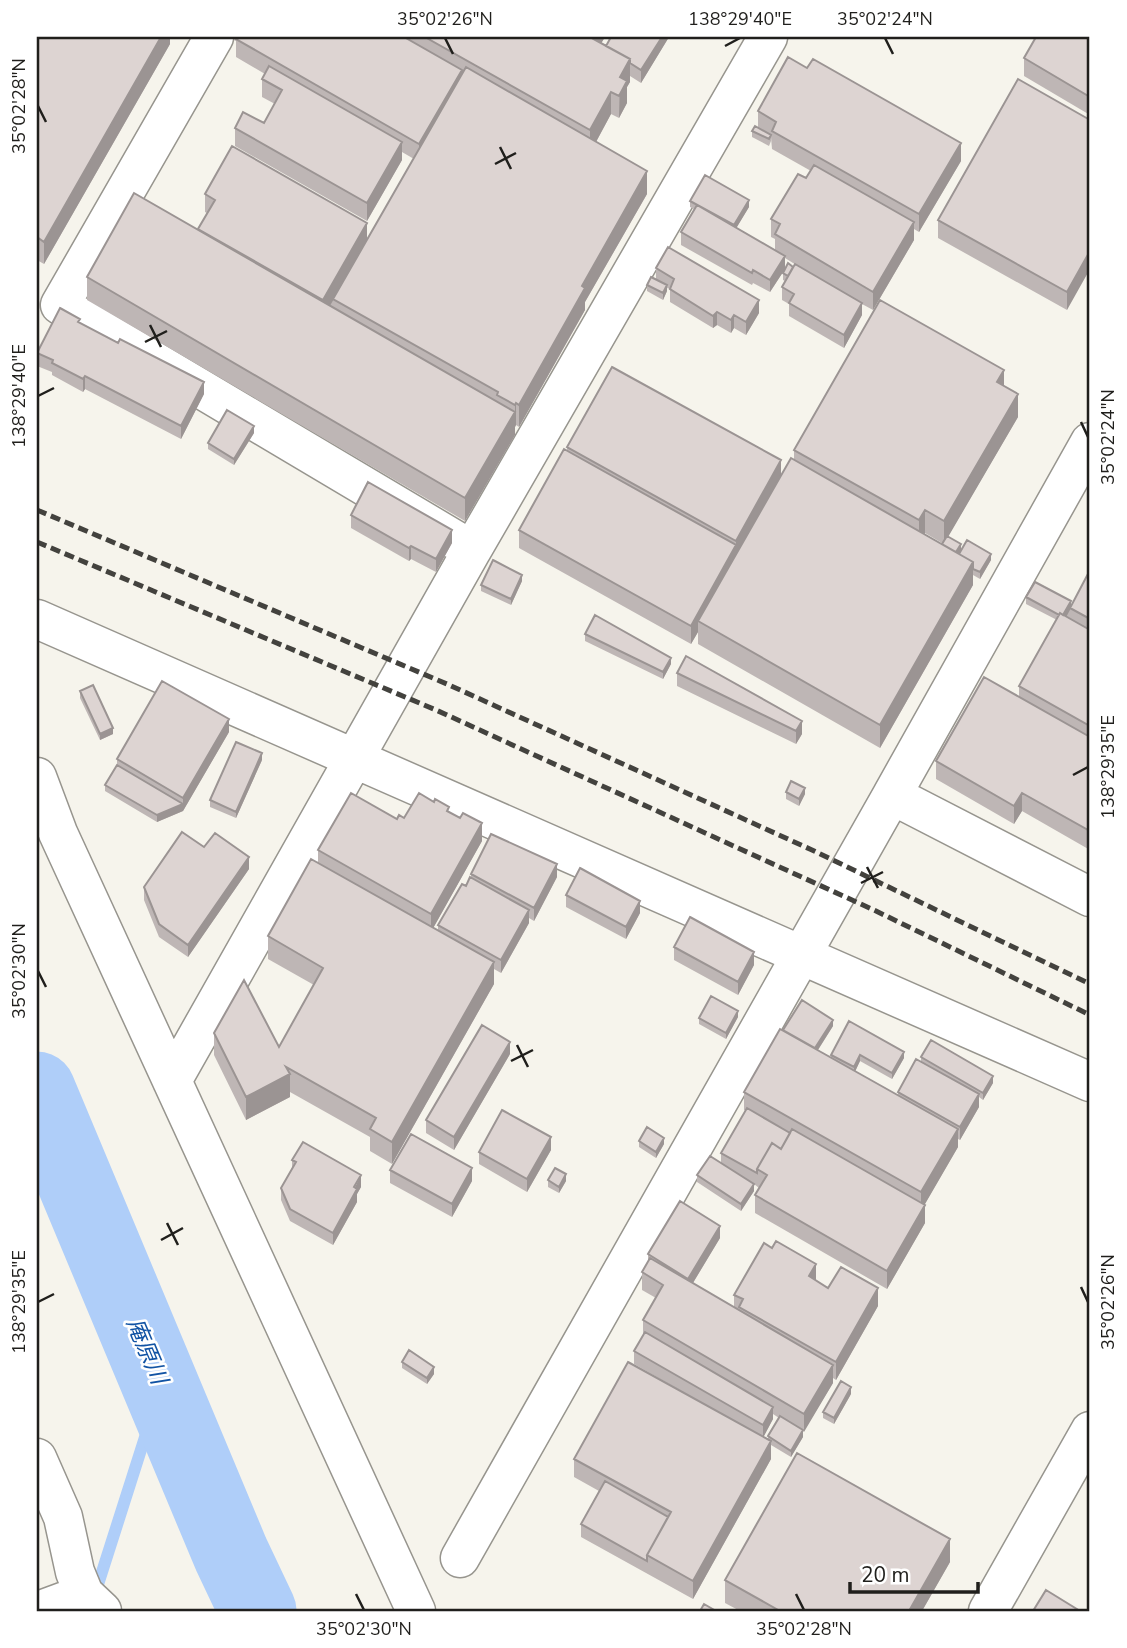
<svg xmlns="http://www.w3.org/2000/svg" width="1127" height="1648" viewBox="0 0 1127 1648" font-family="'Nunito Sans','Noto Sans JP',sans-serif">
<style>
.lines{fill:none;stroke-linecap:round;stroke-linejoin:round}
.stream{stroke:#afcef9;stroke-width:12}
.river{stroke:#afcef9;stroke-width:77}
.minor-casing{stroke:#97958e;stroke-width:41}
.minor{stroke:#fff;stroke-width:38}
.rail{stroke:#43423e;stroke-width:5;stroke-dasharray:10 5;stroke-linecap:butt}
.wall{fill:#beb6b5;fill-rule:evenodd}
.shaded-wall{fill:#9b9493}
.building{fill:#ddd4d2;stroke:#9b9493;stroke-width:2}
.ticks{fill:none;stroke:#201f1c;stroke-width:2.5}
.labels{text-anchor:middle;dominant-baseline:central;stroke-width:5;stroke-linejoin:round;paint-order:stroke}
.water-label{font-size:23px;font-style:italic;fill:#1153a4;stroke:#fff}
.neatline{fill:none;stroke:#201f1c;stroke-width:2.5}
.ticks-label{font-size:18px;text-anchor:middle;fill:#201f1c}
</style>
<rect width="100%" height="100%" fill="#f6f4ec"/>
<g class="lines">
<!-- stream -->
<path class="stream" d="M95,1594L161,1387"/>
<!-- river -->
<path class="river" d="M37,1090L231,1554L258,1611"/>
<!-- minor casing -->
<g class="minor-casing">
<path id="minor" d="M214,37L60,305L472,550L768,37
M1090,442L892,795L1090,897
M37,619C388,774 740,926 1090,1082
M37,777L58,833L416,1611
M172,1081L472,550
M37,1458L63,1517L75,1572L84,1594L102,1611
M460,1558L892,795
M38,1611L84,1594
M988,1611L1090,1431"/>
</g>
<!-- minor -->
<use href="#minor" class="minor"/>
<!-- rail -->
<path class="rail" d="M37,510L447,684L812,850L1090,984
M37,542L436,710L876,911L1090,1015"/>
</g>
<!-- wall -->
<path class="wall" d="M37,37H170V44L44,264L37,260Z
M234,37H605L601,43L606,46L611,37H669L641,83L630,76V82L627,87V103L619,118L611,114L596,142L647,194L585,302V310L519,427L516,425L515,427V435L465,521L87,300V277L198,230L207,213L205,212V194L367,241L414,159L402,152V160L367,221L235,146V128L264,123L275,104L262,97V79L265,74L236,57V41L234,40Z
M1090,37V115L1024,76V58Z
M758,111L961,161L919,232L914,229V240L873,310L862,304V315L844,348L789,316V304L782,300V287L785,281L783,280V273L793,267L801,268L785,258V269L770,292L753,283L752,285L681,245V232L694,209L690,207V201L749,207L736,228L775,250V239L771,237V219L806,178L811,171L772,149L771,137V141L769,146L752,137V131L758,128Z
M1090,120L1067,310L938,238V220Z
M656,268L759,313L746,335L734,328L731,333L717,325L713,328L670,302V289L667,288V291L663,300L647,291V285L656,279Z
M80,323L204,394L181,439L85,389L83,392L52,375V372L37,366V352Z
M1004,386L1018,417L948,536L961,550L959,554L991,560L980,579L973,575V585L880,748L698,644V632L691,644L519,548V530L567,451V447L781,475L794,460V450ZM925,533L942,543V544L924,534Z
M254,433L234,465L208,449V443Z
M351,515L452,543L436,572L411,559L409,561L351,528Z
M1090,570V850L1022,811L1014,824L936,779V761L1019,697V686L1057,620L1026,604V597L1071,606Z
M522,581L511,605L481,591V585Z
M585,634L671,664L663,679L585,641Z
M677,673L802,734L796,744L677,686Z
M80,691L113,734L100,740L80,698Z
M229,732L183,811L157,822L105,791V785L117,765V759Z
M262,760L236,818L210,807V800Z
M786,792L805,794L799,806L786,799Z
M449,812L482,841L433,928L438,931V925L471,878V874L557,877L534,921L529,918V923L501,973L494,969V984L392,1164L370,1151V1137L290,1092V1097L246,1120L214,1055V1033L279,1047L314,985L268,959V936L318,863V850L397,819Z
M204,847L249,869L188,957L159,937L144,900V887Z
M566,895L640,913L626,939L566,907Z
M674,947L754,965L738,995L674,960Z
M738,1017L726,1039L699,1024V1018Z
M849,1021L904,1058L892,1079L860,1061L855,1071L898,1095V1092L921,1062V1057L993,1083L983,1100L979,1097V1107L960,1140L958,1139V1147L924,1205L925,1223L887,1289L755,1213V1195L759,1188L754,1184V1191L741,1211L697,1182V1175L721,1163V1153L746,1111L744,1110V1092L783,1030L833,1026L818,1050L831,1057V1055Z
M510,1054L454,1150L426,1133V1120Z
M639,1141L664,1144L656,1158L639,1147Z
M551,1150L527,1192L479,1164V1152Z
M292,1160L361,1187L357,1194V1202L333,1245L290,1221L281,1200V1188L292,1168Z
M390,1170L472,1181L452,1217L390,1183Z
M548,1180L566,1181L559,1193L548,1187Z
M720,1238L693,1283L734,1307V1295L816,1280L828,1288L878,1306L836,1380L833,1378V1383L803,1432V1437L791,1457L771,1445V1459L693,1599L581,1537V1524L599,1491L574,1477V1459L720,1413L634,1364V1351L643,1336V1320L656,1298L642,1290V1272L648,1262V1254ZM773,1414L779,1418L768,1436V1440L763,1437L773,1419Z
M402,1362L434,1374L427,1384L402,1368Z
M851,1394L834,1424L823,1418V1412Z
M950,1562L922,1611H740L725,1603V1580Z"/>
<!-- shaded-wall -->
<path class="shaded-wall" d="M161,37H170V44L44,264V242Z
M597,37H605L596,52V39Z
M662,37H669L641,83V70Z
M630,59V82L627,87V103L619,118L620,77Z
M462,70V88L419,162V144Z
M611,92V114L590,153V130Z
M402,142V160L367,221V203Z
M961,143V161L919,232V214Z
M647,171V194L585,302V310L519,427V405L582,286Z
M749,200V207L734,232V225Z
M914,222V240L873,310V292Z
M367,223V241L323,318V300Z
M1090,251V269L1067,310V292Z
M785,256V269L770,292V280Z
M667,285V291L663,300V293Z
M759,300V313L746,335V322Z
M862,303V315L844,348V335Z
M717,312V325L713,328V316Z
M734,315V328L731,333V320Z
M1004,370V393L997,382Z
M85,376V389L83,392V379Z
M204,382V394L181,439V426Z
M1018,394V417L944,544V521Z
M516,403V425L515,427V435L465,521V498L515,412V405Z
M254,426V433L234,465V459Z
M781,460V479L736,559V541Z
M925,510V533L919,543V520Z
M452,530V543L436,572V559Z
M961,544V550L953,564V558Z
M736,545V563L698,621V632L691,644V626Z
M411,546V559L409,561V548Z
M991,554V560L980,579V572Z
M973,562V585L880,748V725Z
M522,575V581L511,605V599Z
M1071,601V608L1063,623V616Z
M671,658V664L663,679V672Z
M229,719V732L183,811V798Z
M802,721V734L796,744V731Z
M113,728V734L100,740V734Z
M262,753V760L236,818V812Z
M805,788V794L799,806V799Z
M1022,793V811L1014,824V806Z
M183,804V811L157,822V815Z
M482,823V841L431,932V914Z
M249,857V869L188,957V945Z
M557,864V877L534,921V908Z
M640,901V913L626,939V927Z
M529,910V923L501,973V960Z
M754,952V965L738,995V982Z
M494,962V984L392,1164V1142Z
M738,1011V1017L726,1039V1033Z
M833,1020V1026L814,1056V1050Z
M510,1042V1054L454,1150V1137Z
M904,1052V1058L892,1079V1073Z
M860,1055V1061L854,1074V1067Z
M290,1074V1097L246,1120V1097Z
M993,1076V1083L983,1100V1093Z
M979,1094V1107L960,1140V1127Z
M958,1129V1147L921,1211V1192Z
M551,1137V1150L527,1192V1179Z
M664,1138V1144L656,1158V1152Z
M472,1168V1181L452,1217V1204Z
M566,1174V1181L559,1193V1187Z
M361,1175V1187L357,1194V1202L333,1245V1233Z
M754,1184V1191L741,1211V1204Z
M925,1205V1223L887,1289V1271Z
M720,1226V1238L688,1291V1279Z
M816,1264V1282L809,1276Z
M878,1288V1306L836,1380V1362Z
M833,1365V1383L804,1432V1414Z
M434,1367V1374L427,1384V1378Z
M851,1387V1394L834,1424V1418Z
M773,1407V1419L763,1438V1425Z
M803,1430V1437L791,1457V1451Z
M771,1441V1459L693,1599V1581Z
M950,1539V1562L922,1611H909Z"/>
<!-- building -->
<path class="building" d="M37,37H161L44,242L37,237Z
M237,37H404L462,70L419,144L236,39Z
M425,37H590L630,59L620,77L627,81L619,96L611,92L590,130Z
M611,37H662L641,70L630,63V59L606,46Z
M1036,37H1090V97L1024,58Z
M788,57L807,68L813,59L961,143L919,214L772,131L776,122L758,111Z
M269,66L402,142L367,203L235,128L243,112L264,123L282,90L262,79Z
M466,67L647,171L582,286L585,288L519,405L516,403L515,405L497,395L498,392L333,299Z
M1018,79L1090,120V251L1067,292L938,220Z
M755,126L771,135L769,139L752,131Z
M232,146L367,223L323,300L198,229L215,200L205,194Z
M814,165L914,222L873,292L775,234L780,224L771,219L798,174L806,178Z
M705,175L749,200L734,225L690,201Z
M134,193L515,412L465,498L87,277Z
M697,205L785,256L770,280L753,270L752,273L681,232Z
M668,247L759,300L746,322L734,315L731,320L717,312L713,316L670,289L674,279L656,268Z
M788,263L793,267L788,276L783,273Z
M795,264L862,303L844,335L789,303L794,294L782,287Z
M651,277L667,285L663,293L647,285Z
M880,300L1004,370L997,382L1018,394L944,521L925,510L919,520L794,450Z
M60,308L80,319L78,322L118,343L120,339L204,382L181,426L85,376L83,379L52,363L53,360L37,353Z
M612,367L781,460L736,541L567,447Z
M227,410L254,426L234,459L208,443Z
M564,449L736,545L691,626L519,530Z
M791,458L973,562L880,725L698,621Z
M368,482L452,530L436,559L411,546L409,548L351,515Z
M947,536L961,544L956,552L942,544Z
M967,540L991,554L980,572L973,569V562L959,554Z
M493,560L522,575L511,599L481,585Z
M1090,570V619L1070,608Z
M1035,582L1071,601L1063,615L1060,613L1059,615L1026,597Z
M1060,613L1090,630V726L1019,686Z
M595,615L671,658L663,672L585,634Z
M686,656L802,721L796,731L677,673Z
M984,677L1090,737V831L1022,793L1014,806L936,761Z
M162,681L229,719L183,798L117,759Z
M93,685L113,728L100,734L80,691Z
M236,742L262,753L236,812L210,800Z
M117,765L183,804L157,815L105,785Z
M791,781L805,788L799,799L786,792Z
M351,793L397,819L399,815L404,818L419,793L434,802L435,799L449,807L447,811L460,818L463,813L482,823L431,914L318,850Z
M182,832L204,847L215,833L249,857L188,945L159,924L144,887Z
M491,834L557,864L534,908L471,874Z
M311,859L494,962L392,1142L370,1129L376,1118L286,1067L290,1074L246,1097L214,1033L244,980L279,1047L323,968L268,936Z
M580,868L640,901L626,927L566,895Z
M470,877L529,910L501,960L438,925L462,884L466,886Z
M690,917L754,952L738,982L674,947Z
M711,996L738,1011L726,1033L699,1018Z
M802,1000L833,1020L815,1048L783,1030Z
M849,1021L904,1052L892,1073L860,1055L854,1067L831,1055Z
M482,1025L510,1042L454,1137L426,1120Z
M780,1029L958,1129L921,1192L744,1092Z
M931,1040L993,1076L983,1093L921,1057Z
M916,1059L979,1094L960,1127L898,1092Z
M747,1108L790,1133L781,1149L772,1143L757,1169V1173L721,1153Z
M502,1110L551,1137L527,1179L479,1152Z
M647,1127L664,1138L656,1152L639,1141Z
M792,1129L925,1205L887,1271L755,1195L767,1175L757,1169L772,1143L781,1149Z
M411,1134L472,1168L452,1204L390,1170Z
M303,1142L361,1175L354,1187L357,1189L333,1233L290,1209L281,1188L296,1162L292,1160Z
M710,1156L754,1184L741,1204L697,1175Z
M555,1168L566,1174L559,1187L548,1180Z
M680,1201L720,1226L688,1279L648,1254Z
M776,1241L816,1264L809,1276L828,1288L841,1267L878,1288L836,1362L739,1307L743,1299L734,1295L764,1243L772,1248Z
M650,1258L833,1365L804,1414L643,1320L663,1285L642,1272Z
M645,1332L773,1407L763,1425L634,1351Z
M409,1350L434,1367L427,1378L402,1362Z
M628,1362L771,1441L693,1581L647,1555L671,1512L574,1459Z
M841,1381L851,1387L834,1418L823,1412Z
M780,1416L803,1430L791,1451L768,1436Z
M797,1453L950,1539L909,1611H780L725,1580Z
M605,1481L668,1517L647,1555V1561L581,1524Z
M1046,1590L1080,1611H1033Z
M704,1604L716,1611H700Z"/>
<!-- ticks -->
<path class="ticks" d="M445,38L453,54M885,38L893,54M725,46L740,38M38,106L46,122M500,147L511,169M495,164L516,153M150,325L161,347M145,342L167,331M38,396L54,388M1081,422L1088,437M1073,775L1088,767M867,867L878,888M861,883L883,872M38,971L46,987M517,1045L528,1067M511,1061L533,1050M167,1223L178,1245M161,1240L183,1228M1081,1287L1088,1302M38,1302L54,1294M356,1594L364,1610M796,1594L804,1610"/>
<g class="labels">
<!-- water labels -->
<g class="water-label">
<text transform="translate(147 1351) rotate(67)">庵原川</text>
</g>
</g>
<!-- border -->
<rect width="1127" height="1648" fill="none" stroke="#ffffff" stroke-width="77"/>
<!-- scale -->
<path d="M850 1582v10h128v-10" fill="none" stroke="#201f1c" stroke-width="3.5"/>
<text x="861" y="1582" font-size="21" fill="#201f1c" stroke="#ffffff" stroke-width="5" paint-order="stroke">20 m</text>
<rect x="38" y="38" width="1050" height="1572" class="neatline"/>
<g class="ticks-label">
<text x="445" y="25">35°02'26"N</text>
<text x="740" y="25">138°29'40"E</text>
<text x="885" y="25">35°02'24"N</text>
<text transform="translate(19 106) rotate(-90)" y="6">35°02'28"N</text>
<text transform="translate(19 396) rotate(-90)" y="6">138°29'40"E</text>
<text transform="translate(1108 437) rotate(-90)" y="6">35°02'24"N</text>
<text transform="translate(1108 767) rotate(-90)" y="6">138°29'35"E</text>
<text transform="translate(19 971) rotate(-90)" y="6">35°02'30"N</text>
<text transform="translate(1108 1302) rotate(-90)" y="6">35°02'26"N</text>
<text transform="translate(19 1302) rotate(-90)" y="6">138°29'35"E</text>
<text x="364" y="1635">35°02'30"N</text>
<text x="804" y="1635">35°02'28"N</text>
</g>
</svg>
